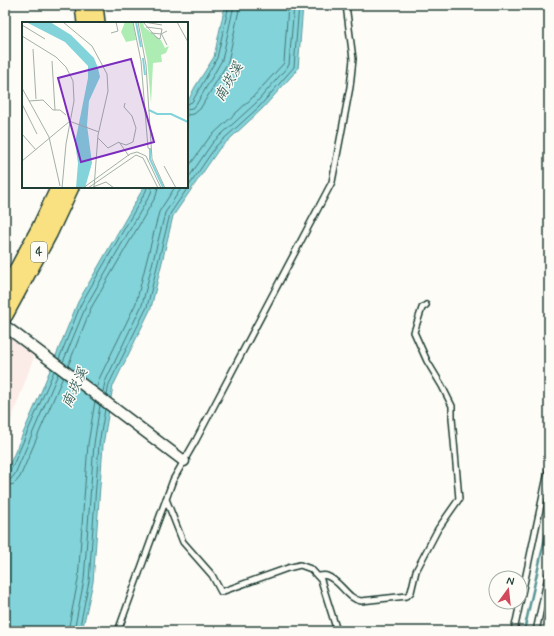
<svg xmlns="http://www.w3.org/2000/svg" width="554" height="636" viewBox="0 0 554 636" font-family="Mynerve,'LXGW WenKai TC',sans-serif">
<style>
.built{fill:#fcece8}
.water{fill:#82d3da;stroke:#5a9798}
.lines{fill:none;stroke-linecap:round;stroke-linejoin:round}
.shore{stroke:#477976;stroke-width:1}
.stream{stroke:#5a9798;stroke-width:2.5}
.lane-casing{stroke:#1f3d34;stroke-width:8}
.street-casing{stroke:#1f3d34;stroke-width:13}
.primary-casing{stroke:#1f3d34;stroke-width:18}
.lane{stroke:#fdfcf7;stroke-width:5}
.street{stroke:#fdfcf7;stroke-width:10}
.primary{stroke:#f9e181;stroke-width:15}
.labels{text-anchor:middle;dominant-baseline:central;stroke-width:3;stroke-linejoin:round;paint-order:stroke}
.shield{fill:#fdfcf7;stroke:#62766e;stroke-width:1}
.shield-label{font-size:12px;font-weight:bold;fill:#1f3d34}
.water-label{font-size:14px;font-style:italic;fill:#38625e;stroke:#fdfcf7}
.inset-river{fill:none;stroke:#82d3da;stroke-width:2}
.inset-road{fill:none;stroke:#a4b0a9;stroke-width:1}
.view{fill:#7b2cbf;fill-opacity:0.15;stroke:#7b2cbf;stroke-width:2}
.inset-edge{fill:none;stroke:#1f3d34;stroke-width:2}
</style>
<rect width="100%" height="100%" fill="#fdfcf7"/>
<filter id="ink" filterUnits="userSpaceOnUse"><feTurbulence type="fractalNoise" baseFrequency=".025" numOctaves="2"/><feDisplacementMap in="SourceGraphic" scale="8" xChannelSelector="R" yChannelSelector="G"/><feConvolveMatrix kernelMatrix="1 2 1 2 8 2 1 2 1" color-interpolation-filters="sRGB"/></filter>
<g filter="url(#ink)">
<!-- built -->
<path class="built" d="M5,329L34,357L5,437Z"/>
<!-- water -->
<path class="water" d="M225,5H303L298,69L262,109L219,149L173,216L151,308L113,386L103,445L93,582L82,631H5V475L41,392L78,302L144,187H187V103L195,87L214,57Z"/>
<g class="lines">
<!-- shore -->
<path class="shore" d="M187,104L192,102L217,58L229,5
M187,109L192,108L196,105L222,60L234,5
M187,115L194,114L200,109L228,62L240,5
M187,169L209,138L251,99L284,63L288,5
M187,180L213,142L256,103L289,65L294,5
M59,359L81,304L146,191L147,187
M63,362L86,306L151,193L152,187
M68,366L91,308L156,196L158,187
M97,388L99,379L136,303L159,212L175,187
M103,392L105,382L142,305L165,213L182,187
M107,395L109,384L147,307L170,214L216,146L259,107L294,67L299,5
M5,475H8L10,472L54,371
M5,480L11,479L15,474L58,374
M5,486L14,484L20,477L63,377
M68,631L78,580L88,444L95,401
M74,631L84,580L94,444L100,405
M79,631L89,581L99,444L105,409"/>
<!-- stream -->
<path class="stream" d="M524,631L549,520"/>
<!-- lane casing -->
<g class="lane-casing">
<path id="lane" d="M166,499L183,542L212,575L221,592L288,568L300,565L311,569L321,580L337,631
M318,576C321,576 325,575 327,576C341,581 347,599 361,601L407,596L411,592L416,571L438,529L459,499L452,418V406L442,386L427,361L414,332L422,308L426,305
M118,631L173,480L196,440L332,182L350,87L353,59L346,5
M514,631L549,467
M536,631L549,572"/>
</g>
<!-- street casing -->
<g class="street-casing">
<path id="street" d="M5,326L184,461"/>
</g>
<!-- primary casing -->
<g class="primary-casing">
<path id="primary" d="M83,5L85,23
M95,5L97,23
M5,292L39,229L59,187
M5,315L49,234L71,187"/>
</g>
<!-- lane -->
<use href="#lane" class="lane"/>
<!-- street -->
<use href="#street" class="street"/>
<!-- primary -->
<use href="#primary" class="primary"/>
</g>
</g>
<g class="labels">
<!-- shield labels -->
<rect class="shield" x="31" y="242" width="16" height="20" rx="3"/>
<g class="shield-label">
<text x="39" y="252">4</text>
</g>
<!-- water labels -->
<g class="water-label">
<text transform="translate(229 82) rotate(-60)">南崁溪</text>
<text transform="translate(75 388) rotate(-65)">南崁溪</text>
</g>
</g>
<!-- overview -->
<g transform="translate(22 22)">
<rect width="166" height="166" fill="#fdfcf7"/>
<path d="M103,0H111L114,18L104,20L99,10ZM117,0H121L122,5L139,18L143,26L147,24L144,31L139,33L140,40L131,41L129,81L125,37Z" fill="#adedb4"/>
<path d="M4,0H28L49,13L72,36L76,46L78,55L67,79L65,103L70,141L63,166H54L56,141L53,121L66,56V44L43,20Z" fill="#82d3da"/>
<path class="inset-river" d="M114,0L119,25M121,36L123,53M127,88L135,92H149L166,100M128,127V137L141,165"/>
<path class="inset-road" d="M41,0L70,24L85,52L86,69L76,113L72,166M111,0L119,39L126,126L129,127M116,0L124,43L130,137L143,166M121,0L135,16L138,17L140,7M122,0L140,3M155,0L166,20M0,3L23,17M124,5L140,7M89,11L96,9L94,0M129,11L139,12L145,9M139,11L145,23M0,14L34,35L44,45L51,59L52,79L44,122L40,166M11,27L14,77M30,39L33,88M0,66L27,115L38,164M7,79L21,78L31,88H38L44,93M0,82L15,112M47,99L77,110M0,112L14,128M76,116L86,126L97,120L107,134M98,121L104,123L111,120L114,106L110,94L102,85L103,81M0,139L48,99M142,144L154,166M71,165L84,160L92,166M61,166L108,132L115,130L124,134L139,166M66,166L114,133L121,136L136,166"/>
<path class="view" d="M109,37L132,120L59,140L36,56Z"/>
<rect width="166" height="166" class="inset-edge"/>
</g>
<!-- margin -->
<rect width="554" height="636" fill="none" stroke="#fdfcf7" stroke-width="20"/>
<rect x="10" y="10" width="534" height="616" fill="none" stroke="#1f3d34" stroke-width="1.5" filter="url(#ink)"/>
<!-- north arrow -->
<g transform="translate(508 590) rotate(15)"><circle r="19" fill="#fdfcf7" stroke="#a4b0a9"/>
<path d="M0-3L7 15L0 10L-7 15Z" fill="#d1495b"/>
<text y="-6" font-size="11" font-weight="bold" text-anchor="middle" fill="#1f3d34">N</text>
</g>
</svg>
